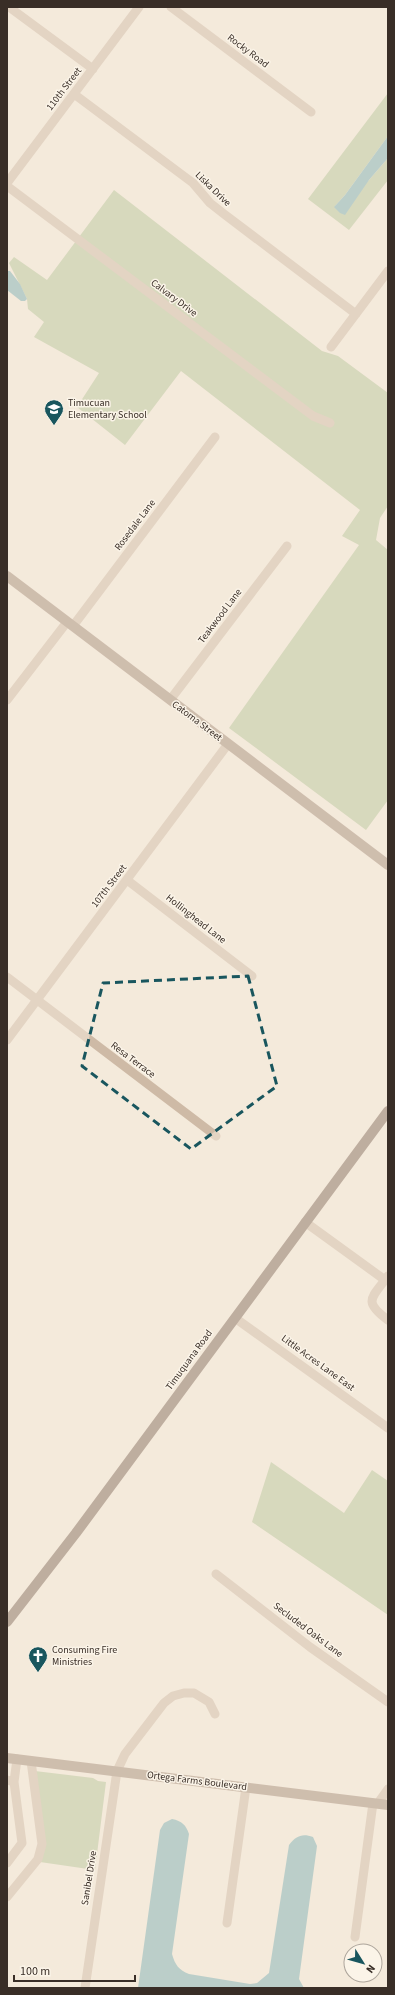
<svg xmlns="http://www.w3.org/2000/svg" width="395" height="1995" viewBox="0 0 395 1995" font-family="'Source Sans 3',sans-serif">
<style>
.green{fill:#b4c59a}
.water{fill:#77aeb4}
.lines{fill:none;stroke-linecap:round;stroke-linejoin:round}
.street{stroke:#cebaa6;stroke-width:9}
.secondary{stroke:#a18977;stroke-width:10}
.primary{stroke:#7c6657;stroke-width:10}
.marked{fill:none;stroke:#19565e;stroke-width:3;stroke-dasharray:8 5;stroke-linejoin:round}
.labels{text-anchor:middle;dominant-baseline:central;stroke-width:3;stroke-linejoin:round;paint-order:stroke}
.street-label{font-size:10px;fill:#392e27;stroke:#fbf4e8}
.poi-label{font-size:10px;fill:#392e27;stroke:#fbf4e8;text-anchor:start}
</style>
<rect width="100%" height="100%" fill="#f4eadb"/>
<!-- green -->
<path class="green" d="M388,93V136L345,195L334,207L369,180L388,158V180L349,230L308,199Z
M114,190L322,351L338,356L388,393V506L380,518L376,540L388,550V800L366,830L229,728L359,545L342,536L360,510L181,371L125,445L77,407L99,373L34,337L44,322L28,309L27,299L9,263L14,257L47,280Z
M271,1462L344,1513L372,1470L388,1481V1615L252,1522Z
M35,1771L93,1778L98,1781L106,1782L95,1870L40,1862Z"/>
<!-- water -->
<path class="water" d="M388,136V158L369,180L345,215L340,213L334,207L345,195Z
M7,271H10L20,284L27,299L25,301H21L7,290Z
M172,1819C182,1821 186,1825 189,1834L172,1954C175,1965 179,1970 189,1974L250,1984L257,1983L269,1973L289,1845C296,1836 302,1833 313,1837L317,1846L299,1979L304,1988H138L160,1830L164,1823Z"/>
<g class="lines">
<!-- street -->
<path class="street" d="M9,7L93,69
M171,7L311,112
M74,94L193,183L210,203L224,214L356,314
M7,183L139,7
M7,186L313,416L330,423
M331,347L388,271
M73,626L215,437
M7,700L67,622
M170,700L287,546
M127,880L252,976
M7,977L216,1136
M7,1040L228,744
M305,1222L385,1280
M388,1276C372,1298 362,1301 388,1320
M235,1318L388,1428
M216,1574L310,1647L388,1702
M7,1780L14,1782L17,1759
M378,1803L388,1789
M7,1863L22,1843L14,1782
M7,1897L38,1859L42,1844L31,1761
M227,1923L246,1787
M355,1937L373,1803
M85,1988L117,1771L125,1754L164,1703L173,1696L184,1693H194L209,1702L215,1714"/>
<!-- secondary -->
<path class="secondary" d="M7,576L388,865
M7,1758L388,1805"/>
<!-- primary -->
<path class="primary" d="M7,1622L76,1533L388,1111"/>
</g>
<!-- marked area -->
<path d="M0 0H395V1995H0ZM248,976L277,1086L191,1149L82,1066L103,983Z" fill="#f4eadb" fill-opacity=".55" fill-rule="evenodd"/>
<path class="marked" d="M248,976L277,1086L191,1149L82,1066L103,983Z"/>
<!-- icons -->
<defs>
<g id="school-pin" transform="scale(1)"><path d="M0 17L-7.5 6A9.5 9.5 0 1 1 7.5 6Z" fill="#19565e" stroke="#fbf4e8"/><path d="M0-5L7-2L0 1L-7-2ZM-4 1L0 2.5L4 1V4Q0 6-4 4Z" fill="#fff"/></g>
<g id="church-pin" transform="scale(1)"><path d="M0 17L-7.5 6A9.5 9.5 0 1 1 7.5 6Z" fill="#19565e" stroke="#fbf4e8"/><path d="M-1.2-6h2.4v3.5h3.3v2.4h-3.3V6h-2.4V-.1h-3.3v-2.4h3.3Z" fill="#fff"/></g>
</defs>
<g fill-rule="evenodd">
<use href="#school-pin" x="54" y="409"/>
<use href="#church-pin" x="38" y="1656"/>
</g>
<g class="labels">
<!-- street labels -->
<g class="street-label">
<text transform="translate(248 51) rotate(37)">Rocky Road</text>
<text transform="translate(64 89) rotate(-53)">110th Street</text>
<text transform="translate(213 189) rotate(44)">Liska Drive</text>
<text transform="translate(174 298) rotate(37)">Calvary Drive</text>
<text transform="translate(135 525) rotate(-53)">Rosedale Lane</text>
<text transform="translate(220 616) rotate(-53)">Teakwood Lane</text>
<text transform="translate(197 721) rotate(37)">Catoma Street</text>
<text transform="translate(109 886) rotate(-53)">107th Street</text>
<text transform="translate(196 919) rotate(38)">Hollinghead Lane</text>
<text transform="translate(133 1060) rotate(37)">Resa Terrace</text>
<text transform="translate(189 1360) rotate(-54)">Timuquana Road</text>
<text transform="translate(318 1363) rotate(36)">Little Acres Lane East</text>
<text transform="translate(308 1630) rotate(37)">Secluded Oaks Lane</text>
<text transform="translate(197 1781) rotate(7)">Ortega Farms Boulevard</text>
<text transform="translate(89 1878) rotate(-81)">Sanibel Drive</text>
</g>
<!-- poi labels -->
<g class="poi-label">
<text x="68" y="403">Timucuan<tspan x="68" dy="12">Elementary School</tspan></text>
<text x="52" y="1650">Consuming Fire<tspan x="52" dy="12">Ministries</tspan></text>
</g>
</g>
<!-- border -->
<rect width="395" height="1995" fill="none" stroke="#392e27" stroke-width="16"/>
<!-- north arrow -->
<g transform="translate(363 1963) rotate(127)"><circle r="19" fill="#fbf4e8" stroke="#ada59b"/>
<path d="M0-3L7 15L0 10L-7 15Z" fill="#19565e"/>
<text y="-6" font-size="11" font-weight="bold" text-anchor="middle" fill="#392e27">N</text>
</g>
<!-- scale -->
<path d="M14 1975v6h121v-6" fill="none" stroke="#392e27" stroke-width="2"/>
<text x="20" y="1975" font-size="12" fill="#392e27" stroke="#fbf4e8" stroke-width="3" paint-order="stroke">100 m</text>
</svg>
